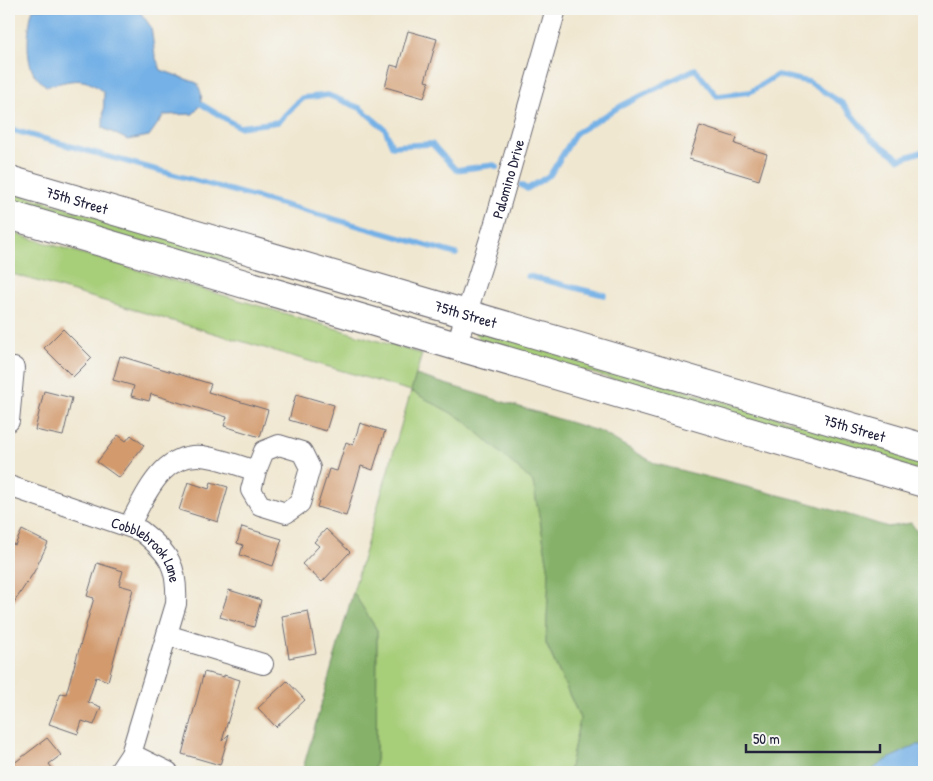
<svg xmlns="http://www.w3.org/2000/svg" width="933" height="781" viewBox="0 0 933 781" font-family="'Patrick Hand',sans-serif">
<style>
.green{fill:#a7ce79;stroke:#64785a}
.forest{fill:#85b169;stroke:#546a52}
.water{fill:#74b1e6;stroke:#4b6a90}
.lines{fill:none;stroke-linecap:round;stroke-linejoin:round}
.stream{stroke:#74b1e6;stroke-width:5.5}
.building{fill:#d29a6d}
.street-casing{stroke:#6a676f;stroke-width:22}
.secondary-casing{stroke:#6a676f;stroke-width:30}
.street{stroke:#fff;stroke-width:20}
.secondary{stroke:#fff;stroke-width:28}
.labels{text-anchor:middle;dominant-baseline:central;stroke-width:4.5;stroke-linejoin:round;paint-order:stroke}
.street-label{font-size:15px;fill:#22223b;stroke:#f6f6f2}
</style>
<rect width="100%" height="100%" fill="#f6f6f2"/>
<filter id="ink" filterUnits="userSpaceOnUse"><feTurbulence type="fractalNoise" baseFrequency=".02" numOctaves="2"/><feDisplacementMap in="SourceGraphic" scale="10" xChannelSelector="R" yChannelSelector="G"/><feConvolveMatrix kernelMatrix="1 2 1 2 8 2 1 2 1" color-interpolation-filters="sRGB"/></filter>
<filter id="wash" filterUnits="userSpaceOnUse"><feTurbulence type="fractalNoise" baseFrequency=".0096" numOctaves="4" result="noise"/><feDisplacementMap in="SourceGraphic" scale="20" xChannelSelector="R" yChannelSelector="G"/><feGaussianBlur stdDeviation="1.12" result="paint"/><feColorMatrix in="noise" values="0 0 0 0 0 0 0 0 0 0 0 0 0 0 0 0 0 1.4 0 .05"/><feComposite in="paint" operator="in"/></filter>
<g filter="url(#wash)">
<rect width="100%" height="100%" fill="#f0e7d0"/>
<!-- green -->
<path class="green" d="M9,191L272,269L271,271L130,239L9,203Z
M9,232L422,354L411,391L464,420L533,482L549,572L546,644L580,718L569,772H373L376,760L377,630L353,592L411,391L9,273Z
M476,330L924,460V472L481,340L475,334Z"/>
<!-- forest -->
<path class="forest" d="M416,375L601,432L656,464L810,503L888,527L911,523L920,535L924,536V772H569L580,718L546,643L549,572L533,482L464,420L411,391Z
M353,592L377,630L376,760L373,772H302Z"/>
<!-- water -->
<path class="water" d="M33,9H138L151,27L155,56L161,70L197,83C204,97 203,103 193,114L164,115L149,136L128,140L103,128L104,93C84,74 71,81 46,86C42,82 35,77 33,72C25,56 28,24 33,9Z
M916,745H924V772H871C878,762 904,752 916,745Z"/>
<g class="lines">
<!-- stream -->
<path class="stream" d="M201,104L239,127L278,122L302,98L328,95L360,108L385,129L392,146L432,144L456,170L494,165L497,167
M9,129C158,171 307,210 456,254
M521,185L527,189L550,175L576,133L621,106L695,69L717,96L750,92L777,75L809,82L842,103L871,138L900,159L924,151
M528,276L604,295"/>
</g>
<g id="blocks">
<!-- building -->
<path class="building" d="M408,31L437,39L425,81L429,82L424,98L385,87L391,65L398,67Z
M700,126L737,138L735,144L767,154L759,180L689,159Z
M63,329L92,358L73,377L44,348Z
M120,356L211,384L208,392L268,410L260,437L224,426L227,417L151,394L149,401L131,396L134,386L113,380Z
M44,391L72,398L63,436L35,430Z
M296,394L334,405L326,431L289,420Z
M360,423L385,431L373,470L361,466L346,516L317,507L329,469L337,471L346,442L353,445Z
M118,435L126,441L131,435L144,445L119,478L97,462Z
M188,482L209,489L211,482L228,487L218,522L179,510Z
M242,527L282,539L273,566L240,555L243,545L237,543Z
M326,529L350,552L322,582L302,564L319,546L314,542Z
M22,530L48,543L34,572L9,610V542L15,545Z
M97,563L123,571L119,585L133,589L108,681L96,677L88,702L101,707L94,725L82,721L78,734L49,724L61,693L66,694L94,598L87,596Z
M229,590L261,600L254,627L220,617Z
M308,611L316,653L289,658L282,616Z
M204,672L224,677V675L240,680L222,741L229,734L220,765L182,754Z
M287,681L305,700L276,727L258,708Z
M47,738L61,755L49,764L55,772H9V767Z"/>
</g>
</g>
<g filter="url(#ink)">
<use href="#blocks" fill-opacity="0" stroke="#6a676f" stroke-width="1"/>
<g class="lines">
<!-- street casing -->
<g class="street-casing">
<g id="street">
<path id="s1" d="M456,347L495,223L556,9"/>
<path d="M9,421L14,368"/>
<path id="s2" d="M9,486L141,531C169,553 178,566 176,604L131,754L119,772"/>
<path d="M129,526C146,495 163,448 208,457C225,460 240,466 256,471L251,490L260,505L286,513L300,503L310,468L302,452L279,445L264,451L256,471"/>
<path d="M167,635L263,664"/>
<path d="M131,754L168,772"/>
</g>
</g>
<!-- secondary casing -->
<g class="secondary-casing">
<g id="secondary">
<path id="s3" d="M9,180L924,448"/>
<path d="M9,215L924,483"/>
</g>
</g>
<!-- street -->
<use href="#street" class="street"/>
<!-- secondary -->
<use href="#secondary" class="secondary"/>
</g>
</g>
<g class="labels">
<!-- street labels -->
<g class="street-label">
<text stroke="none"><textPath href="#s1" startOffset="176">Palomino Drive</textPath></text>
<text stroke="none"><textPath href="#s3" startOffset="71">75th Street</textPath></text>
<text stroke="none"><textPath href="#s3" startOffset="476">75th Street</textPath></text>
<text stroke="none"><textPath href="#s3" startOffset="881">75th Street</textPath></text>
<text stroke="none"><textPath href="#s2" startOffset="156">Cobblebrook Lane</textPath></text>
</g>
</g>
<!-- margin -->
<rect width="933" height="781" fill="none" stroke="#f6f6f2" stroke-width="30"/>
<!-- scale -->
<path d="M746 744v8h134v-8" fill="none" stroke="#22223b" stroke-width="2.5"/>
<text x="753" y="744" font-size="15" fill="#22223b" stroke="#f6f6f2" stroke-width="4" paint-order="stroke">50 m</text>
</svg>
